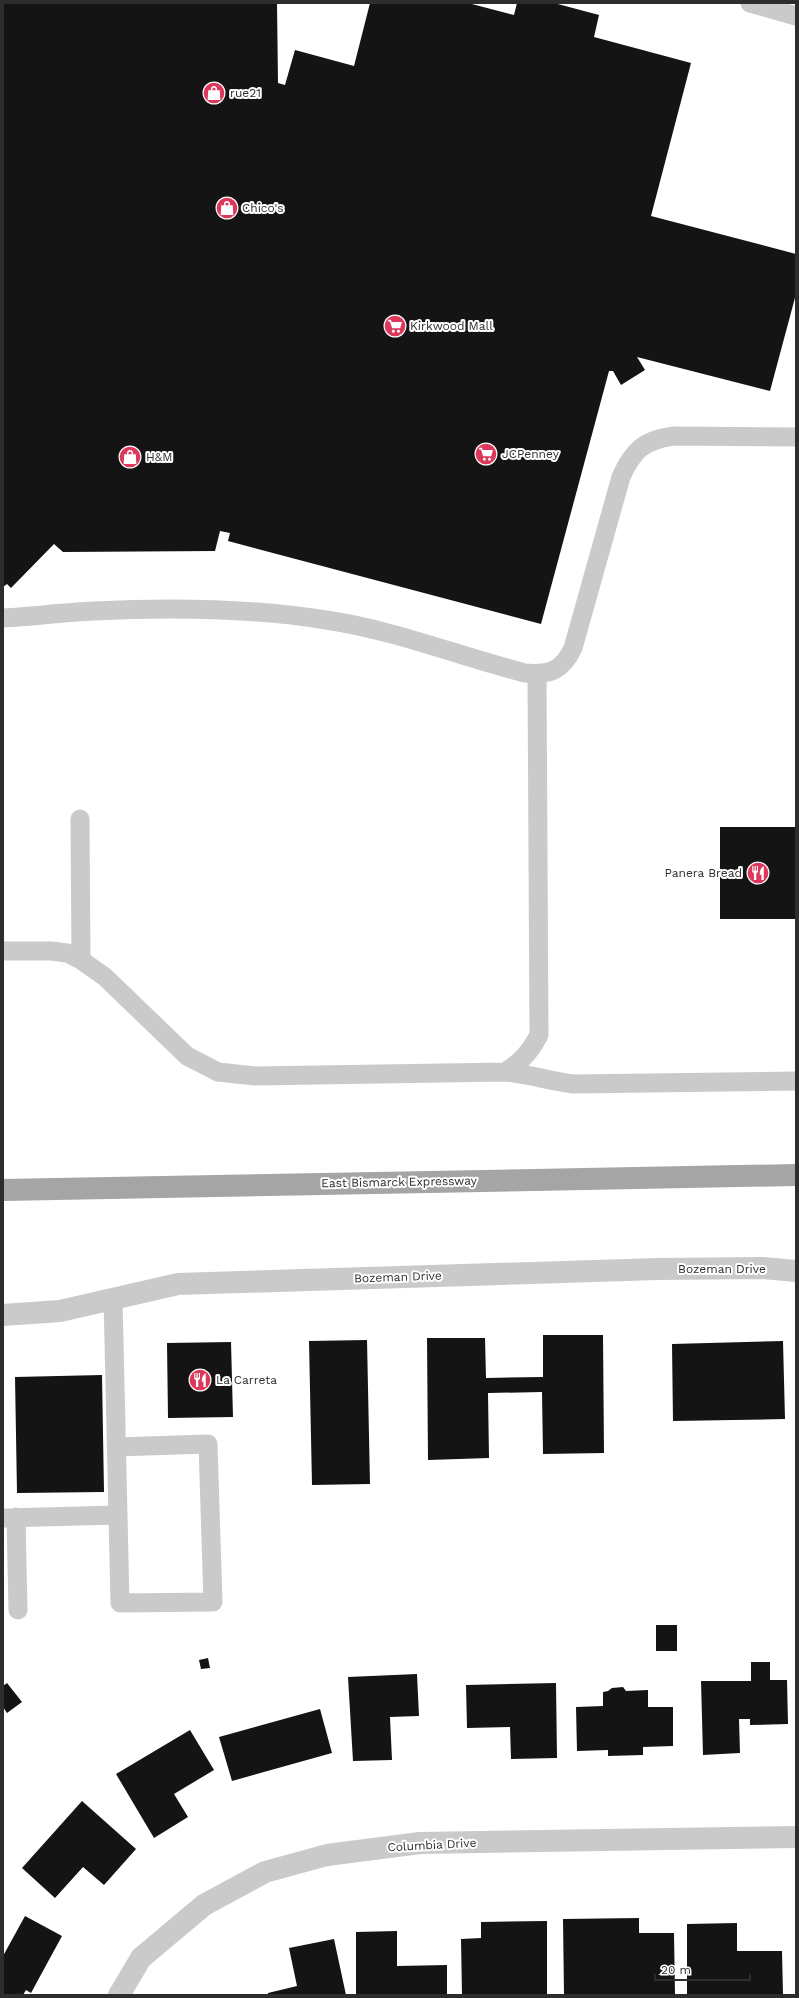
<svg xmlns="http://www.w3.org/2000/svg" width="799" height="1998" viewBox="0 0 799 1998" font-family="'Work Sans',sans-serif">
<style>
.building{fill:#141414}
.lines{fill:none;stroke-linecap:round;stroke-linejoin:round}
.lane{stroke:#cacaca;stroke-width:19}
.street{stroke:#cacaca;stroke-width:22}
.primary{stroke:#a5a5a5;stroke-width:22}
.labels{text-anchor:middle;dominant-baseline:central;stroke-width:4;stroke-linejoin:round;paint-order:stroke}
.poi-label{font-size:12px;fill:#2d2d2d;stroke:#fff;text-anchor:start}
.street-label{font-size:12px;fill:#2d2d2d;stroke:#fff}
</style>
<rect width="100%" height="100%" fill="#fff"/>
<!-- building -->
<path class="building" d="M3,3H277L278,83L285,85L295,50L354,66L370,3H468L514,15L517,3H554L599,15L594,37L691,63L651,216L796,254V294L770,391L637,357L645,370L621,385L613,371H609L541,624L228,541L230,533L220,531L215,551L63,552L54,544L11,588L7,584L3,587Z
M720,827H796V919H720Z
M543,1335H603L604,1453L543,1454L542,1392L488,1393L489,1458L428,1460L427,1338H485L486,1378L543,1377Z
M367,1340L370,1484L312,1485L309,1341Z
M783,1341L785,1419L673,1421L672,1344Z
M231,1342L233,1417L168,1418L167,1343Z
M102,1375L104,1492L17,1493L15,1377Z
M656,1625H677V1651H656Z
M208,1658L210,1668L201,1669L199,1660Z
M751,1662H770V1680H787L788,1724L750,1725V1719H739L740,1753L703,1755L701,1681H751Z
M417,1674L419,1716L390,1717L392,1760L353,1761L348,1677Z
M7,1683L22,1702L7,1713L3,1707V1686Z
M556,1683L557,1758L511,1759L510,1727L467,1728L466,1685Z
M623,1687L626,1691L648,1690V1707H673V1746L643,1747V1755L608,1756V1750L577,1751L576,1707L603,1706V1692L608,1691L612,1688Z
M320,1709L332,1753L232,1781L219,1737Z
M190,1730L214,1770L174,1794L188,1817L154,1838L116,1774Z
M82,1801L136,1849L104,1885L83,1867L55,1898L22,1868Z
M25,1916L62,1936L31,1993L26,1990L23,1995H3V1956Z
M639,1918V1933H674L675,1995H564L563,1919Z
M547,1921V1995H462L461,1939L481,1938V1922Z
M737,1923V1951H782L783,1995H687V1924Z
M397,1931V1966L447,1965V1995H356V1932Z
M334,1939L346,1995H268V1993L297,1986L289,1948Z"/>
<g class="lines">
<!-- lane -->
<path class="lane" d="M750,3L796,16
M3,618C33,617 63,612 94,611C171,607 250,608 326,620C394,630 459,656 525,673C550,675 562,671 573,648L621,477C633,450 644,440 674,436L796,437
M80,819L81,960
M3,951H51L67,953L81,960L105,977L187,1056L218,1072L255,1076L505,1072C528,1074 550,1081 573,1084L796,1081
M505,1072C521,1062 530,1052 539,1035L537,674
M116,1447L208,1444L213,1602L120,1603L118,1515
M16,1517L18,1610
M3,1518L118,1515L113,1298"/>
<!-- street -->
<path class="street" d="M3,1315L60,1311L178,1284L658,1269L763,1268L796,1271
M119,1995L141,1958L204,1905L265,1872L327,1855L420,1843L796,1837"/>
<!-- primary -->
<path class="primary" d="M3,1190L796,1175"/>
</g>
<!-- icons -->
<defs>
<g id="shop-disc" transform="scale(1.15)"><circle r="9.5" fill="#db385b" stroke="#fff"/><path d="M-5-2.5h2.3a2.7 3.5 0 0 1 5.4 0H5L5.5 6h-11ZM-1.5-2.5h3a1.5 2.3 0 0 0-3 0Z" fill="#fff"/></g>
<g id="supermarket-disc" transform="scale(1.15)"><circle r="9.5" fill="#db385b" stroke="#fff"/><path d="M-6-5.5h2.5l.6 2H6L4.5 2H-2.5L-4.4-4H-6ZM-1.5 3.2a1.3 1.3 0 1 0 .1 0ZM3 3.2a1.3 1.3 0 1 0 .1 0Z" fill="#fff"/></g>
<g id="restaurant-disc" transform="scale(1.15)"><circle r="9.5" fill="#db385b" stroke="#fff"/><path d="M-5-6h1v4h1v-4h1v4h1v-4h1v5L-1.5 .5V6h-2V.5L-5-1ZM5-6V6H3V1.5H1.5Q1.5-4 5-6Z" fill="#fff"/></g>
</defs>
<g fill-rule="evenodd">
<use href="#shop-disc" x="214" y="93"/>
<use href="#shop-disc" x="227" y="208"/>
<use href="#supermarket-disc" x="395" y="326"/>
<use href="#supermarket-disc" x="486" y="454"/>
<use href="#shop-disc" x="130" y="457"/>
<use href="#restaurant-disc" x="758" y="873"/>
<use href="#restaurant-disc" x="200" y="1380"/>
</g>
<g class="labels">
<!-- poi labels -->
<g class="poi-label">
<text x="230" y="93">rue21</text>
<text x="242" y="208">Chico's</text>
<text x="410" y="326">Kirkwood Mall</text>
<text x="502" y="454">JCPenney</text>
<text x="146" y="457">H&amp;M</text>
<text x="742" y="873" text-anchor="end">Panera Bread</text>
<text x="216" y="1380">La Carreta</text>
</g>
<!-- street labels -->
<g class="street-label">
<text transform="translate(399 1182) rotate(-1)">East Bismarck Expressway</text>
<text x="722" y="1269">Bozeman Drive</text>
<text transform="translate(398 1277) rotate(-2)">Bozeman Drive</text>
<text transform="translate(432 1845) rotate(-3)">Columbia Drive</text>
</g>
</g>
<!-- border -->
<rect width="799" height="1998" fill="none" stroke="#2d2d2d" stroke-width="8"/>
<!-- scale -->
<path d="M655 1974v6h95v-6" fill="none" stroke="#2d2d2d" stroke-width="2"/>
<text x="661" y="1974" font-size="12" fill="#2d2d2d" stroke="#ffffff" stroke-width="3" paint-order="stroke">20 m</text>
</svg>
